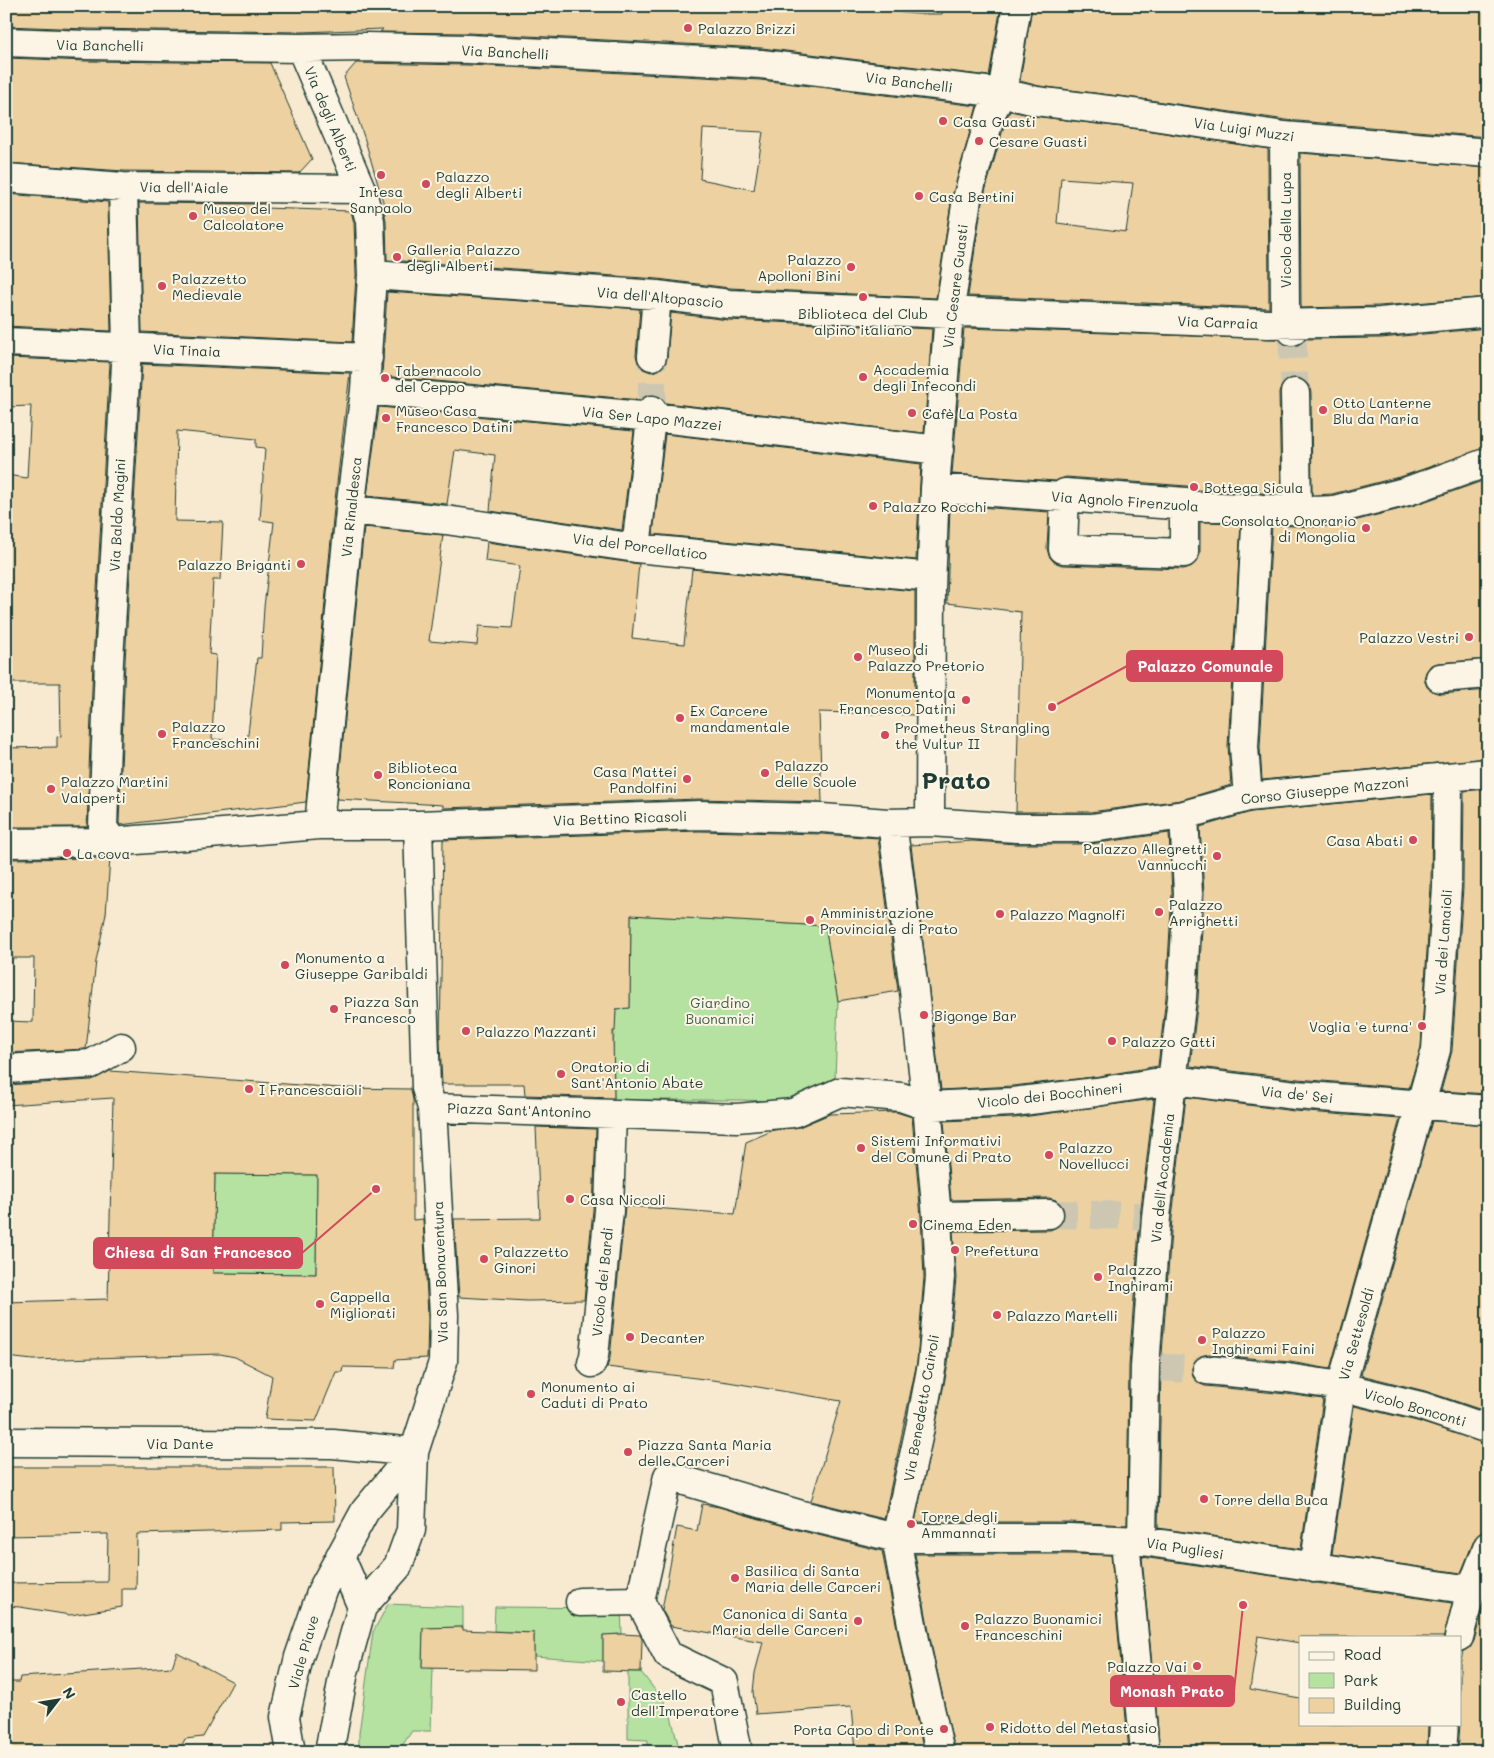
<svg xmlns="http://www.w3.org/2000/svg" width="1494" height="1758" viewBox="0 0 1494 1758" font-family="Mali,sans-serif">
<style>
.green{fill:#b5e2a0;stroke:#6a906a}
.building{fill:#edd1a1;stroke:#1f3d34;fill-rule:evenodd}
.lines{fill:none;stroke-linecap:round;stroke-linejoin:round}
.minor-tunnel{stroke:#cdc7b2;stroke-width:28;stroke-dasharray:28 14;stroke-linecap:butt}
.minor-casing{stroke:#1f3d34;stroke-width:31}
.minor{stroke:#fcf5e5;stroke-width:28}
.poi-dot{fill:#d1495b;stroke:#fcf5e5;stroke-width:2}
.labels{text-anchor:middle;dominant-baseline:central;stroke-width:4;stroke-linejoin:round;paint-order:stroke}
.poi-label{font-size:14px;fill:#1f3d34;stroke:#fcf5e5;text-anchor:start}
.street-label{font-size:14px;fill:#1f3d34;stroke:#fcf5e5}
.park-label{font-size:14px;fill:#3d5e4a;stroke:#fcf5e5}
.town-label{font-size:24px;font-weight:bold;fill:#1f3d34;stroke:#fcf5e5}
.leader{fill:none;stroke:#d1495b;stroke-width:2}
.callout-dot{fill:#d1495b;stroke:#fcf5e5;stroke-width:2}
.callout{fill:#d1495b;stroke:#d1495b;stroke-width:2}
.callout-label{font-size:15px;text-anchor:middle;font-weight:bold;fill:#fff}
</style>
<rect width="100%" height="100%" fill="#f8ead1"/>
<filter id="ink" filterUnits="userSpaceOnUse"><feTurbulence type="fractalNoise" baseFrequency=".02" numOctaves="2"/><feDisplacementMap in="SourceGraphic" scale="10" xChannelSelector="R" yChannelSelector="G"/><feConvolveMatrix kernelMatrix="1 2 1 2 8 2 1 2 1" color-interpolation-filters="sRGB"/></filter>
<g filter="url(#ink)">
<!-- green -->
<path class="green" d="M631,915L825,926L838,1001L835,1079L811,1093L781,1101L738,1100H614L613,1047L616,1009L630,1008Z
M215,1174L317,1175L316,1274L213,1273Z
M388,1604L463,1607V1627L423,1628L422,1667L433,1668L431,1731H412L398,1752H359V1733L373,1632Z
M495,1607L621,1608L622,1634L603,1635V1661L534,1656V1633L494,1631Z
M628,1672H641L669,1708L680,1752H648V1740L628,1739Z"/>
<!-- building -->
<path class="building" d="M6,6H892V12L917,14H942L944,6H1001L989,76L762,48L469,33L380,32L383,29L301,32L87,29L6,26Z
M1032,6H1488V137L1286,120L1142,99L1039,86L1020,81Z
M6,58L87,61L270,63L312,159L299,173L124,171L6,163Z
M356,63L468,65L760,80L977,106L952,197L936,298L730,288L658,279L387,260L386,220L384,212H386L365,140L344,77ZM703,129L763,132L754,190L700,179Z
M1010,111L1034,116L1138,129L1268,149L1269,308L968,296L982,202L1006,119ZM1061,178L1133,183L1126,232L1057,223Z
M1300,153L1488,168V297L1379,306L1301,308Z
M6,194L108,202L111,331L6,326Z
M139,203L268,204L264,208L351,211L354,223L356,275L352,342L142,332Z
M387,292L640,309L636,355L638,363L643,369L651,372L659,370L665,365L667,358L671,313L728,320L932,329L924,433L666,403L661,397L653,394L646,396L640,400L382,376Z
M964,328L1279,339L1283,343L1290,346L1298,345L1305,339L1381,338L1488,328V447L1403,476L1332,494L1312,495L1311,393L1309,385L1303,380L1294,377L1287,380L1282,385L1279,393L1281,494L1196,490L1187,486L1066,477L1056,481L952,474Z
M6,358L110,362L93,660L87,827H6V748L57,747V737L61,736L60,683H6V475L27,478L31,406L6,407Z
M142,364L350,373L334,508L306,802L120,825L119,823L125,662ZM177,431L256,439V447L265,448L260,520L274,522L264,607L261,658H257L247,742L212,739L216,655L209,654L213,580H220L223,522L175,521Z
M379,407L634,431L622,530L490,511L495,455L455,450L447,504L367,496Z
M665,434L921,464L916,560L653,534Z
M1488,479V659L1438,663L1431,665L1426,672L1424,679L1427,687L1434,692L1441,694L1488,690V758L1262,780L1260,747L1272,525L1313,527L1338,525L1412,506Z
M950,505L1049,512L1047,548L1049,556L1054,562L1062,565L1184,569L1192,566L1198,560L1200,553V522L1241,523L1228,746L1231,785L1181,800L1090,812H1016L1021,612L947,603Z
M364,527L443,535L429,641L477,645L479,626L512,628L520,566L485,561L487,542L639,564L632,638L684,644L692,569L915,591V715L819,712L822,802L698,799L443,808V805L337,799Z
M1488,789V1094L1441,1091L1452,1051L1463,888L1464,791Z
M1432,794L1431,886L1421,1047L1409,1088L1298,1079L1190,1066L1198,999L1204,894L1200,827L1251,812Z
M699,831L821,834L878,838L898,991L838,1001L825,926L631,915L630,1008L616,1009L615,1031H613L614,1098L525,1095L524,1084H442L440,1043L443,840Z
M1169,833L1172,893L1166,997L1158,1066L1094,1077L1012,1086L941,1090L911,845L973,841L1016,844H1091Z
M110,858L106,914L96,961L86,1049L6,1053V1021L33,1022L34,958H6V859Z
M110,1071L340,1088L411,1089L413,1100V1220L423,1219L428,1315L427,1358L395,1360L394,1368L343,1367L342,1372H336L316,1421L265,1419L272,1376L235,1357L220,1354L33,1360L6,1357V1302L108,1299L113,1098L6,1105V1085L92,1080ZM215,1174L317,1175L316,1274L213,1273Z
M1186,1097L1294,1111L1400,1119L1330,1369L1290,1362L1209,1354L1200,1356L1195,1361L1192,1368L1193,1377L1198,1383L1205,1386L1286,1394L1323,1399L1301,1549L1158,1528L1161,1368L1172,1218Z
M1154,1099L1140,1216L1129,1366L1127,1525L1069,1522H915L948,1365L956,1278L953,1231L1050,1230L1057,1227L1063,1221L1065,1214L1062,1206L1056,1200L1049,1198L951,1200L944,1121L1015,1118Z
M896,1112L912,1117L921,1217L924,1277L917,1362L884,1519L811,1501L841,1401L728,1382L607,1367L610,1358L625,1206L735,1214L746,1142L774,1130L799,1127L830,1114Z
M1432,1121L1488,1125V1412L1425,1391L1361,1375Z
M536,1127L596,1129L593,1210L584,1300L527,1301L459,1297L454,1219L540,1218Z
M1354,1406L1417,1421L1488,1444V1531L1479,1534L1474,1540L1461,1573L1332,1554Z
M6,1467H334L335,1521L282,1522V1530L137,1534L136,1589H122V1607L70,1615L20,1607L6,1606V1583L107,1582L108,1534L6,1536Z
M702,1504L719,1507L794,1529L882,1551L902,1654L924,1752H855L851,1707L756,1714L753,1692L755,1673L763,1642L671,1626L662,1610L677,1527L697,1531Z
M915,1554H1069L1111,1555L1129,1752H955L932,1648Z
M1142,1557L1307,1581L1311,1583H1317L1452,1603L1444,1637H1300V1643L1258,1636L1250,1689L1300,1698V1724H1428L1427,1752H1160Z
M1488,1590V1752H1458L1460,1724V1663L1463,1652L1470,1648L1474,1641Z
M463,1627V1630L534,1633V1670L422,1668L423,1628Z
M622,1634L640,1635L642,1639L641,1672L603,1671V1635Z
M177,1652L233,1682L203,1737L185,1739L180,1749L149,1752H6V1682H19L20,1677L172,1667Z"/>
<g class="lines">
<!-- minor-tunnel -->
<path class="minor-tunnel" d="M1292,331L1295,393
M652,410V356
M1049,1214L1140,1216
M1155,1367L1207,1370"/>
<!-- minor casing -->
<g class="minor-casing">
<path id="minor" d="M6,42L87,45L301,48L366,47L469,49L761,64L1002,93L1036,101L1140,114L1284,136L1488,153
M301,48L361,189L370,221L372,275L365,390L350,510L319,825
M1284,136L1285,313L1292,331
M6,178L123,187L361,189
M372,275L657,295L729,304L949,314L967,312L1267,324L1380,322L1488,312
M6,342L368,358
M652,356L657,295
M365,390L652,417L939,450
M1295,393L1297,510
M935,488L1174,505L1314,511L1334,510L1408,491L1488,462
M1065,493L1186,502L1184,506V553L1063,549Z
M350,510L446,520L636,548L931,577
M636,548L652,410
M1440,678L1488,674
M1248,797L1244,747L1257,508
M930,822L931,588L935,488L949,314L967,199L991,113L1002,93L1017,6
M888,823L893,830L913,982L927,1106L937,1216L940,1277L932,1364L920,1428L896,1538L917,1651L940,1752
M112,842L103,827L109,661L127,347L123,187
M6,843L112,842L319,825H418L699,815L822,818L888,823L930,822L1016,828H1091L1184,815L1248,797L1488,773
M6,1069L91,1064L121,1047
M432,1108L737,1118L793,1113L840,1092L901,1097L927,1106L1013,1102L1096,1092L1173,1080L1296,1095L1488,1110
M937,1216L1049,1214
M592,1363L594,1356L609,1211L612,1114
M1207,1370L1288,1378L1334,1385L1421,1406L1488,1429
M6,1442L333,1444L414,1452
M1125,1541L1145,1752
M1142,1541L1145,1367L1156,1217L1182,998L1188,893L1184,815
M1314,1568L1341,1387L1436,1050L1447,887L1448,777
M640,1601L668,1476L798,1514L896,1538H1069L1142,1541L1471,1590
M580,1602L640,1601L668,1655L724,1682L738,1752
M362,1607L398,1566L411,1530L414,1452L443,1362L444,1315L432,1108L426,1088L418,825
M1459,1637L1471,1590L1488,1546
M291,1752L285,1717L299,1657L322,1590L365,1511L414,1452
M329,1752L344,1672L362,1607L340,1556
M1442,1752L1444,1724"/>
</g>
<!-- minor -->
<use href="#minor" class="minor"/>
</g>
</g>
<!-- markers -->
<g class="poi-dot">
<circle cx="688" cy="28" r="5"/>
<circle cx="943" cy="121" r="5"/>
<circle cx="979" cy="141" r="5"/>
<circle cx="381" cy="175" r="5"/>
<circle cx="426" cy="184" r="5"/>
<circle cx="919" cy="196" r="5"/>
<circle cx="193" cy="216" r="5"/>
<circle cx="397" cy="257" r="5"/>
<circle cx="851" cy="267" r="5"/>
<circle cx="162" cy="286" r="5"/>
<circle cx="863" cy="297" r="5"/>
<circle cx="863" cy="377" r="5"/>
<circle cx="385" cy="378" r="5"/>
<circle cx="1323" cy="410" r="5"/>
<circle cx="912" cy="413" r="5"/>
<circle cx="386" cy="418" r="5"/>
<circle cx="1194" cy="487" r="5"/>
<circle cx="873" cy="506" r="5"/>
<circle cx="1366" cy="528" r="5"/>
<circle cx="301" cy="564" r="5"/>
<circle cx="1469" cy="637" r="5"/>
<circle cx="858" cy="657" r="5"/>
<circle cx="966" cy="700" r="5"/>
<circle cx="680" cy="718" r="5"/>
<circle cx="162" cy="734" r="5"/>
<circle cx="885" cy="735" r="5"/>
<circle cx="765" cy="773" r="5"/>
<circle cx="378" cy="775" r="5"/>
<circle cx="687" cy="779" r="5"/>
<circle cx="51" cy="789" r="5"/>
<circle cx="1413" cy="840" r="5"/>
<circle cx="67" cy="853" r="5"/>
<circle cx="1217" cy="856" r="5"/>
<circle cx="1159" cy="912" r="5"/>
<circle cx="1000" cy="914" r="5"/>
<circle cx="810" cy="920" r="5"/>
<circle cx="285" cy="965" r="5"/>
<circle cx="334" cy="1009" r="5"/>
<circle cx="924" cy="1015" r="5"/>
<circle cx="1422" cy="1026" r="5"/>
<circle cx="466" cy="1031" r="5"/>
<circle cx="1112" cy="1041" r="5"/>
<circle cx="561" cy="1074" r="5"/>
<circle cx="249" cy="1089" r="5"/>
<circle cx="861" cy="1148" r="5"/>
<circle cx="1049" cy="1155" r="5"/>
<circle cx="570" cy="1199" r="5"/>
<circle cx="913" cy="1224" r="5"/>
<circle cx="955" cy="1250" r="5"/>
<circle cx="484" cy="1259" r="5"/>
<circle cx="1098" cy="1277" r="5"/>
<circle cx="320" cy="1304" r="5"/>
<circle cx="997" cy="1315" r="5"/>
<circle cx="630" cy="1337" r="5"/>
<circle cx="1202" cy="1340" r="5"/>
<circle cx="531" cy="1394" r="5"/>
<circle cx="628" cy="1452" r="5"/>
<circle cx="1204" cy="1499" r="5"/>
<circle cx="911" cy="1524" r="5"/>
<circle cx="735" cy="1578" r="5"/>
<circle cx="858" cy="1621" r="5"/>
<circle cx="965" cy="1626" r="5"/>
<circle cx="1197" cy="1666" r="5"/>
<circle cx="621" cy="1702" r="5"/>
<circle cx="990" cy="1727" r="5"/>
<circle cx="944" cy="1729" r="5"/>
</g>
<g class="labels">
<!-- poi labels -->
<g class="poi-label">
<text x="698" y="28">Palazzo Brizzi</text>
<text x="953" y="121">Casa Guasti</text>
<text x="989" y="141">Cesare Guasti</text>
<text x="436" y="176">Palazzo<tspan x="436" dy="16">degli Alberti</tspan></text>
<text x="381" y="191" text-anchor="middle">Intesa<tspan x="381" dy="16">Sanpaolo</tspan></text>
<text x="929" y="196">Casa Bertini</text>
<text x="203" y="208">Museo del<tspan x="203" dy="16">Calcolatore</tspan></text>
<text x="407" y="249">Galleria Palazzo<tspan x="407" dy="16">degli Alberti</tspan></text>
<text x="841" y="259" text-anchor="end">Palazzo<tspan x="841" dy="16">Apolloni Bini</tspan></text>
<text x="172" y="278">Palazzetto<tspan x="172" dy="16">Medievale</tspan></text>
<text x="863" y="313" text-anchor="middle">Biblioteca del Club<tspan x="863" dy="16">alpino italiano</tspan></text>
<text x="873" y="369">Accademia<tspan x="873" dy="16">degli Infecondi</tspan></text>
<text x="395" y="370">Tabernacolo<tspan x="395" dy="16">del Ceppo</tspan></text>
<text x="1333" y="402">Otto Lanterne<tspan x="1333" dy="16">Blu da Maria</tspan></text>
<text x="396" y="410">Museo Casa<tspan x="396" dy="16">Francesco Datini</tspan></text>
<text x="922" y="413">Cafè La Posta</text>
<text x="1204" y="487">Bottega Sicula</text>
<text x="883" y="506">Palazzo Rocchi</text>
<text x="1356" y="520" text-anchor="end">Consolato Onorario<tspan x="1356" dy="16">di Mongolia</tspan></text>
<text x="291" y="564" text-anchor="end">Palazzo Briganti</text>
<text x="1459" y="637" text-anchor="end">Palazzo Vestri</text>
<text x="868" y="649">Museo di<tspan x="868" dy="16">Palazzo Pretorio</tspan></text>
<text x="956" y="692" text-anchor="end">Monumento a<tspan x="956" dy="16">Francesco Datini</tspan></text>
<text x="690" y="710">Ex Carcere<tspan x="690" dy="16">mandamentale</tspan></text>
<text x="172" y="726">Palazzo<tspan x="172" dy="16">Franceschini</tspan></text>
<text x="895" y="727">Prometheus Strangling<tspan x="895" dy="16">the Vultur II</tspan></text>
<text x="775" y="765">Palazzo<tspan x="775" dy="16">delle Scuole</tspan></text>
<text x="388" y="767">Biblioteca<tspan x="388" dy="16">Roncioniana</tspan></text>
<text x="677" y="771" text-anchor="end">Casa Mattei<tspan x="677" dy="16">Pandolfini</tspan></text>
<text x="61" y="781">Palazzo Martini<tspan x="61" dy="16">Valaperti</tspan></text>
<text x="1403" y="840" text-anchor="end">Casa Abati</text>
<text x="1207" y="848" text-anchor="end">Palazzo Allegretti<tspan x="1207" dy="16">Vannucchi</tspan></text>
<text x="77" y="853">La cova</text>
<text x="1169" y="904">Palazzo<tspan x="1169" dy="16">Arrighetti</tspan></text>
<text x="820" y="912">Amministrazione<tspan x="820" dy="16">Provinciale di Prato</tspan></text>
<text x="1010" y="914">Palazzo Magnolfi</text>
<text x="295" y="957">Monumento a<tspan x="295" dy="16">Giuseppe Garibaldi</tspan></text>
<text x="344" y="1001">Piazza San<tspan x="344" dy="16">Francesco</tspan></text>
<text x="934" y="1015">Bigonge Bar</text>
<text x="1412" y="1026" text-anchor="end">Voglia 'e turna'</text>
<text x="476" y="1031">Palazzo Mazzanti</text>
<text x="1122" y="1041">Palazzo Gatti</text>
<text x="571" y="1066">Oratorio di<tspan x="571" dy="16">Sant'Antonio Abate</tspan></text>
<text x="259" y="1089">I Francescaioli</text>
<text x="871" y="1140">Sistemi Informativi<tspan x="871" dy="16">del Comune di Prato</tspan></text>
<text x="1059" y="1147">Palazzo<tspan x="1059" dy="16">Novellucci</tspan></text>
<text x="580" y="1199">Casa Niccoli</text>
<text x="923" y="1224">Cinema Eden</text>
<text x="965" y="1250">Prefettura</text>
<text x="494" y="1251">Palazzetto<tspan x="494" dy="16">Ginori</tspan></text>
<text x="1108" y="1269">Palazzo<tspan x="1108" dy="16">Inghirami</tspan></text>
<text x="330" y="1296">Cappella<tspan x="330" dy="16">Migliorati</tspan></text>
<text x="1007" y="1315">Palazzo Martelli</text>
<text x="1212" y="1332">Palazzo<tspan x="1212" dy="16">Inghirami Faini</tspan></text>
<text x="640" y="1337">Decanter</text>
<text x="541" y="1386">Monumento ai<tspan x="541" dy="16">Caduti di Prato</tspan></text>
<text x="638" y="1444">Piazza Santa Maria<tspan x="638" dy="16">delle Carceri</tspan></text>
<text x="1214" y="1499">Torre della Buca</text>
<text x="921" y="1516">Torre degli<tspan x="921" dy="16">Ammannati</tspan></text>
<text x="745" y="1570">Basilica di Santa<tspan x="745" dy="16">Maria delle Carceri</tspan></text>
<text x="848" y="1613" text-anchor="end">Canonica di Santa<tspan x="848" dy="16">Maria delle Carceri</tspan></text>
<text x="975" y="1618">Palazzo Buonamici<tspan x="975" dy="16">Franceschini</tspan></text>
<text x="1187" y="1666" text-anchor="end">Palazzo Vai</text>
<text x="631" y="1694">Castello<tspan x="631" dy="16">dell'Imperatore</tspan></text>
<text x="1000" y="1727">Ridotto del Metastasio</text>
<text x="934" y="1729" text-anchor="end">Porta Capo di Ponte</text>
</g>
<!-- street labels -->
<g class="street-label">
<text transform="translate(100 45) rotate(1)">Via Banchelli</text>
<text transform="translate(505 52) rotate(3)">Via Banchelli</text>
<text transform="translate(909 82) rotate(7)">Via Banchelli</text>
<text transform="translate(331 119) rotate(67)">Via degli Alberti</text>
<text transform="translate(1244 129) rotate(8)">Via Luigi Muzzi</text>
<text transform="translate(184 187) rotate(1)">Via dell'Aiale</text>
<text transform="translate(1285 230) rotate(-90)">Vicolo della Lupa</text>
<text transform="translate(955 286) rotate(-83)">Via Cesare Guasti</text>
<text transform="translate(660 297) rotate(5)">Via dell'Altopascio</text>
<text transform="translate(1218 322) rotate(2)">Via Carraia</text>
<text transform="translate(187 350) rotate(2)">Via Tinaia</text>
<text transform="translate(652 418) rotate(6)">Via Ser Lapo Mazzei</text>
<text transform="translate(1125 501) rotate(4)">Via Agnolo Firenzuola</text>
<text transform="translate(351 507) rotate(-84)">Via Rinaldesca</text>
<text transform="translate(117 515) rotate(-87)">Via Baldo Magini</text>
<text transform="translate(640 546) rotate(7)">Via del Porcellatico</text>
<text transform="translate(1325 790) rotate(-6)">Corso Giuseppe Mazzoni</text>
<text transform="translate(620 818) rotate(-2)">Via Bettino Ricasoli</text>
<text transform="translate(1443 942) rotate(-86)">Via dei Lanaioli</text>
<text transform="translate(1297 1094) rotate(6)">Via de' Sei</text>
<text transform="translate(1050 1095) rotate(-6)">Vicolo dei Bocchineri</text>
<text transform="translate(519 1110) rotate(2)">Piazza Sant'Antonino</text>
<text transform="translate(1162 1178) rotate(-84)">Via dell'Accademia</text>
<text transform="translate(440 1272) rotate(-92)">Via San Bonaventura</text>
<text transform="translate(602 1282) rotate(-84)">Vicolo dei Bardi</text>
<text transform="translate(1356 1334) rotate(-74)">Via Settesoldi</text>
<text transform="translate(1415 1407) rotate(16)">Vicolo Bonconti</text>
<text transform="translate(921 1408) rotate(-80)">Via Benedetto Cairoli</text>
<text x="180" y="1443">Via Dante</text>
<text transform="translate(1185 1548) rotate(9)">Via Pugliesi</text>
<text transform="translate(303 1652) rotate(-74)">Viale Piave</text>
</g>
<!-- park labels -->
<g class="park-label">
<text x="720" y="1002">Giardino<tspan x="720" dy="16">Buonamici</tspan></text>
</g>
<!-- town labels -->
<g class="town-label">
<text x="956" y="779">Prato</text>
</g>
</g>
<!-- callouts -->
<path class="leader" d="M1052 707L1127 666M376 1189L302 1253M1243 1605L1234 1691"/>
<g class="callout-dot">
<circle cx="1052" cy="707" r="5"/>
<circle cx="376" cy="1189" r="5"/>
<circle cx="1243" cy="1605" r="5"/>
</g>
<g class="callout">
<rect x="1127" y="651" width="155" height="30" rx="5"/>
<rect x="94" y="1238" width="208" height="30" rx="5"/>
<rect x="1111" y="1676" width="123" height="30" rx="5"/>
</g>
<g class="callout-label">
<text x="1205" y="672">Palazzo Comunale</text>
<text x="198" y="1258">Chiesa di San Francesco</text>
<text x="1172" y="1697">Monash Prato</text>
</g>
<!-- margin -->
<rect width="1494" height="1758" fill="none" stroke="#fcf5e5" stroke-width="25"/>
<rect x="12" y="12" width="1469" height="1733" fill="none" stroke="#1f3d34" stroke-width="2" filter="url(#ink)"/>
<!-- legend -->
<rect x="1299" y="1636" width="162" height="90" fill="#fcf5e5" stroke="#a4ab9e"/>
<rect x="1309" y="1652" width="25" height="8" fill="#fcf5e5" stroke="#a4ab9e"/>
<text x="1344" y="1660" font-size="15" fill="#1f3d34">Road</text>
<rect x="1309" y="1673" width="25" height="15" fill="#b5e2a0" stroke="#a4ab9e"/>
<text x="1344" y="1686" font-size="15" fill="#1f3d34">Park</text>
<rect x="1309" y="1698" width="25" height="15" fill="#edd1a1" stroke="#a4ab9e"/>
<text x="1344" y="1710" font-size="15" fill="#1f3d34">Building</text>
<!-- north arrow -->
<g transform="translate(58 1700) rotate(59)" stroke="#fcf5e5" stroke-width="4" paint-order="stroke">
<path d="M0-4L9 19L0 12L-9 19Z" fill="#1f3d34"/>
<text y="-8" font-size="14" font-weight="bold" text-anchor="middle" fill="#1f3d34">N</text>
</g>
</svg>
